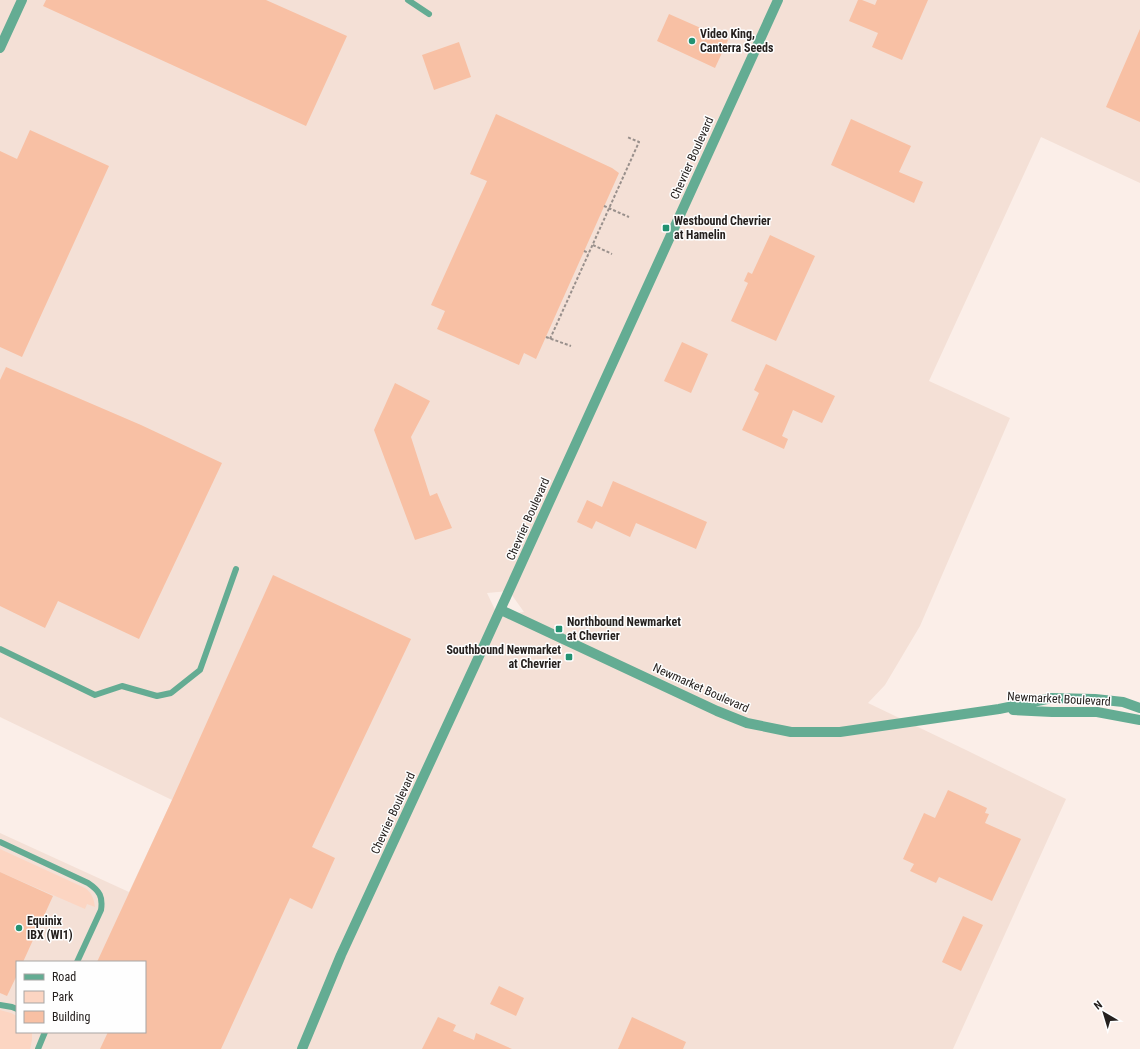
<svg xmlns="http://www.w3.org/2000/svg" width="1140" height="1049" viewBox="0 0 1140 1049" font-family="'Roboto Condensed',sans-serif">
<style>
.built{fill:#f4e0d6;fill-rule:evenodd}
.green{fill:#fcd5c2}
.building{fill:#f8c0a4}
.lines{fill:none;stroke-linecap:round;stroke-linejoin:round}
.path{stroke:#99908c;stroke-width:2;stroke-dasharray:3 2;stroke-linecap:butt}
.service{stroke:#64ac93;stroke-width:6}
.tertiary{stroke:#64ac93;stroke-width:10}
.poi-dot{fill:#239272;stroke:#fefefe;stroke-width:1.5}
.labels{text-anchor:middle;dominant-baseline:central;stroke-width:3;stroke-linejoin:round;paint-order:stroke}
.poi-label{font-size:12px;font-weight:bold;fill:#25201e;stroke:#fefefe;text-anchor:start}
.street-label{font-size:12px;fill:#25201e;stroke:#fefefe}
</style>
<rect width="100%" height="100%" fill="#fbeee8"/>
<!-- built -->
<path class="built" d="M0,0H1140V183L1041,137L929,381L1010,418L920,626L885,685L868,703L966,750L1066,799L953,1049H22L0,1039V833L129,892L172,800L0,717ZM509,591L524,612L498,616L487,593ZM17,962H145V1032H17Z"/>
<!-- green -->
<path class="green" d="M0,849L85,888C92,893 94,899 95,907L87,904L85,909L0,872Z
M0,1010L11,1013L17,1016V1032H32V1040L30,1049H0Z"/>
<!-- building -->
<path class="building" d="M46,0H266L347,36L306,126L43,6Z
M858,0H862L875,5L877,0H928L902,60L872,47L878,33L849,21Z
M669,14L728,40L715,68L657,41Z
M1140,29V122L1106,107Z
M459,42L471,77L434,90L422,55Z
M496,114L612,168L619,173L536,359L524,353L519,365L437,329L445,311L431,305L487,181L470,174Z
M851,119L911,146L899,172L923,182L914,203L831,165Z
M30,130L109,166L22,357L0,347V151L17,159Z
M770,235L815,256L776,341L731,321L748,283L744,281L748,272L752,274Z
M682,342L708,354L691,393L664,381Z
M766,364L835,396L822,423L793,410L782,436L788,439L784,449L742,430L759,393L754,390Z
M6,367L141,425L222,463L139,639L58,601L45,628L0,606V380Z
M395,383L430,401L411,437L430,496L437,493L452,528L415,540L374,430Z
M613,481L707,522L696,549L636,523L630,537L596,521L592,529L577,522L587,500L602,507Z
M273,575L411,639L312,847L335,858L312,909L290,898L221,1049H100L108,1032H145V962H97L172,800Z
M948,790L987,808L985,813L989,814L985,823L1021,839L992,901L939,877L936,883L910,871L914,864L903,859L924,813L935,818Z
M0,872L53,896L23,962H17V975L7,996L0,993Z
M963,916L983,925L961,971L942,962Z
M499,986L524,998L516,1016L490,1004Z
M438,1017L456,1025L453,1031L474,1040L476,1033L512,1049H422Z
M632,1017L686,1042L683,1049H618Z"/>
<g class="lines">
<!-- path -->
<path class="path" d="M604,206L629,217
M593,245L612,254
M584,251L589,253
M546,337L571,346
M550,339L639,142L627,137"/>
<!-- service -->
<path class="service" d="M408,0L429,14
M0,649L95,695L122,686L157,696L171,693L200,670L236,569
M0,842L88,883C100,891 103,897 101,910L77,962
M0,1005L12,1007L17,1009
M38,1049L45,1032"/>
<!-- tertiary -->
<path class="tertiary" d="M0,48L22,0
M501,610L717,711L747,723L791,732H840L999,709L1052,698L1095,699L1123,702L1140,708
M1013,710L1052,712H1097L1140,720
M302,1049L341,955L475,665L778,0"/>
</g>
<!-- markers -->
<g class="poi-dot">
<circle cx="692" cy="41" r="4"/>
<rect x="662" y="224" width="8" height="8" rx="2"/>
<rect x="555" y="625" width="8" height="8" rx="2"/>
<rect x="565" y="653" width="8" height="8" rx="2"/>
<circle cx="19" cy="928" r="4"/>
</g>
<g class="labels">
<!-- poi labels -->
<g class="poi-label">
<text x="700" y="34">Video King,<tspan x="700" dy="14">Canterra Seeds</tspan></text>
<text x="674" y="221">Westbound Chevrier<tspan x="674" dy="14">at Hamelin</tspan></text>
<text x="567" y="622">Northbound Newmarket<tspan x="567" dy="14">at Chevrier</tspan></text>
<text x="561" y="650" text-anchor="end">Southbound Newmarket<tspan x="561" dy="14">at Chevrier</tspan></text>
<text x="27" y="921">Equinix<tspan x="27" dy="14">IBX (WI1)</tspan></text>
</g>
<!-- street labels -->
<g class="street-label">
<text transform="translate(692 158) rotate(-66)">Chevrier Boulevard</text>
<text transform="translate(528 519) rotate(-66)">Chevrier Boulevard</text>
<text transform="translate(701 688) rotate(24)">Newmarket Boulevard</text>
<text transform="translate(1059 699) rotate(3)">Newmarket Boulevard</text>
<text transform="translate(393 813) rotate(-65)">Chevrier Boulevard</text>
</g>
</g>
<!-- legend -->
<rect x="16" y="961" width="130" height="72" fill="#fefefe" stroke="#a7a5a4"/>
<rect x="24" y="974" width="20" height="6" fill="#64ac93" stroke="#a7a5a4"/>
<text x="52" y="981" font-size="12" fill="#25201e">Road</text>
<rect x="24" y="991" width="20" height="12" fill="#fcd5c2" stroke="#a7a5a4"/>
<text x="52" y="1001" font-size="12" fill="#25201e">Park</text>
<rect x="24" y="1011" width="20" height="12" fill="#f8c0a4" stroke="#a7a5a4"/>
<text x="52" y="1021" font-size="12" fill="#25201e">Building</text>
<!-- north arrow -->
<g transform="translate(1104 1013) rotate(322)" stroke="#fefefe" stroke-width="3" paint-order="stroke">
<path d="M0-3L7 15L0 10L-7 15Z" fill="#25201e"/>
<text y="-6" font-size="11" font-weight="bold" text-anchor="middle" fill="#25201e">N</text>
</g>
</svg>
